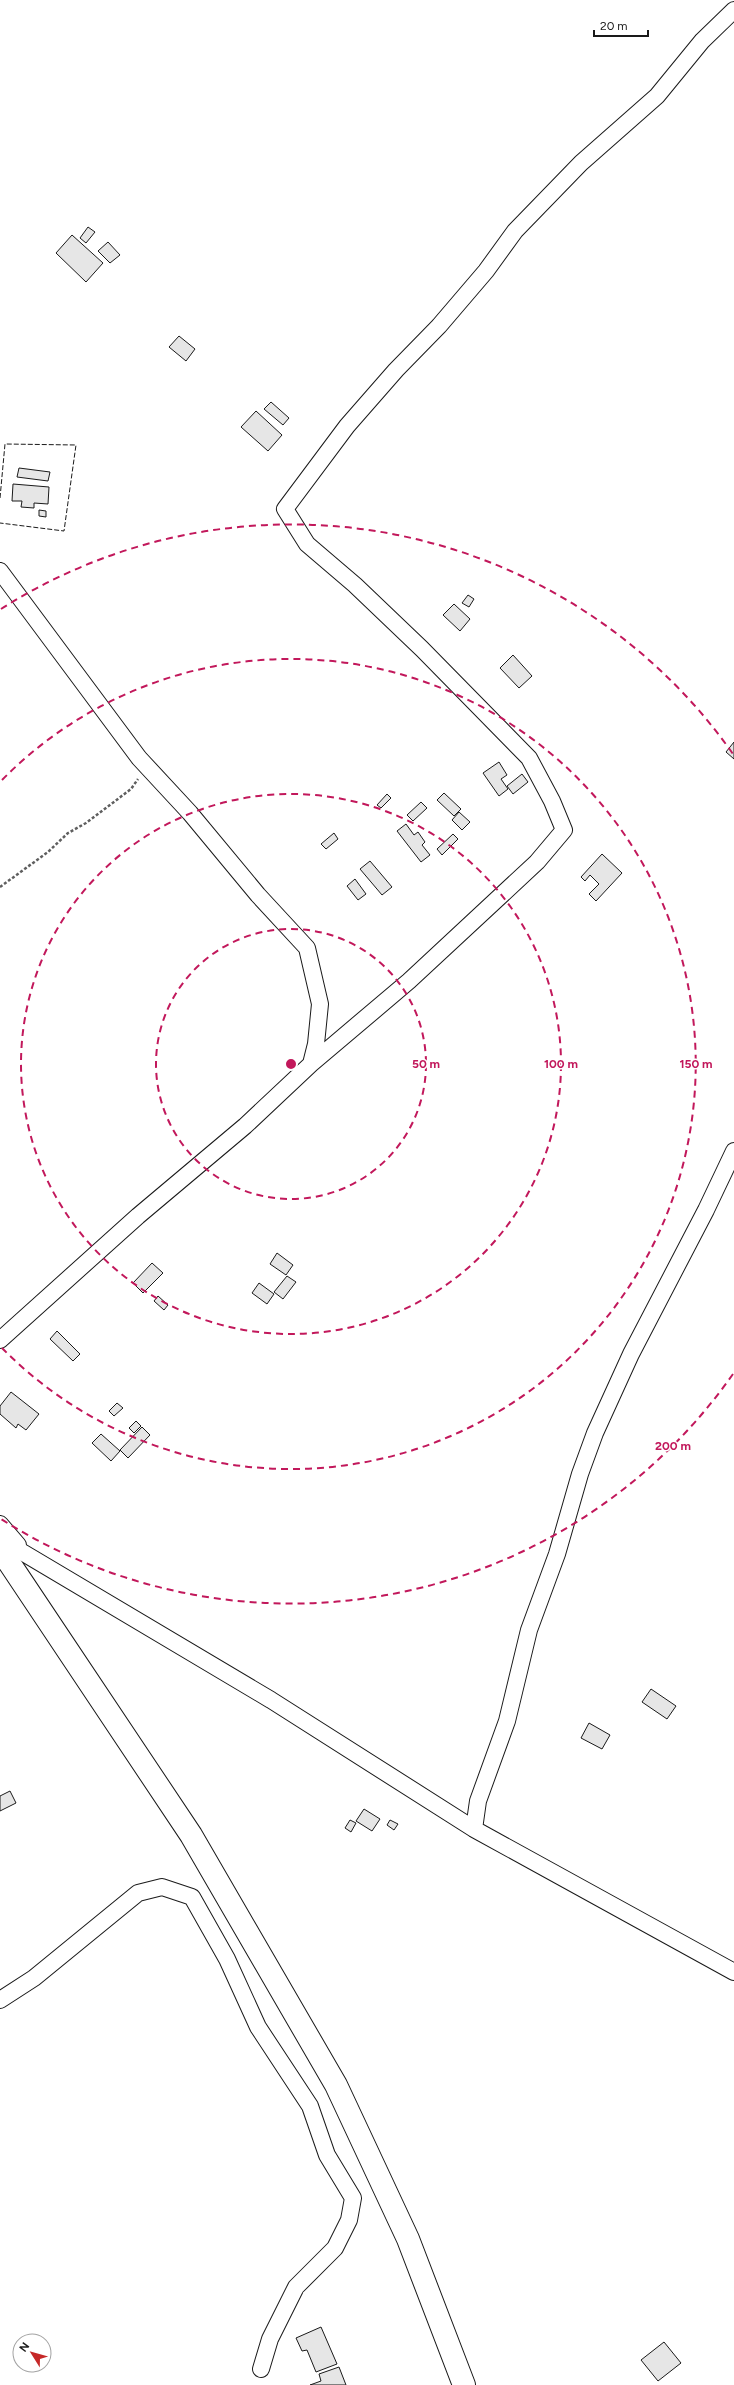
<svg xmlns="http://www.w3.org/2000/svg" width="734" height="2385" viewBox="0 0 734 2385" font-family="Figtree,sans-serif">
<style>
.building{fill:#e6e6e6;stroke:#1a1a1a}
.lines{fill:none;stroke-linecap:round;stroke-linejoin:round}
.street-casing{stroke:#1a1a1a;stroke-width:18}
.highway-casing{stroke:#1a1a1a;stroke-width:24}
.path{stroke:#5f5f5f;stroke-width:2.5;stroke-dasharray:3 2;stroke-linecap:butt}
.street{stroke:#fff;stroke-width:16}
.highway{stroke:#fff;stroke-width:22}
.fence{stroke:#1a1a1a;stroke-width:1;stroke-dasharray:5 2;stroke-linecap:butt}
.ring{fill:none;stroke:#c2185b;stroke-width:2;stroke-dasharray:7 5}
.centre{fill:#c2185b;stroke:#fff;stroke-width:2}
.ring-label{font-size:12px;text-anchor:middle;font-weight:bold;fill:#c2185b;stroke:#fff;stroke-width:3;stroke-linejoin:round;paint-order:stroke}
</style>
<rect width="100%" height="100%" fill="#fff"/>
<!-- building -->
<path class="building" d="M88,227L95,232L86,243L80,238Z
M72,235L103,263L86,282L56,253Z
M108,242L120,255L110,263L98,251Z
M179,336L195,349L186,361L169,347Z
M271,402L289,418L283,425L264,409Z
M256,411L282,435L268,451L241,427Z
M19,468L50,472L48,481L17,477Z
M13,484L49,487L48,504L34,503V508L21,507L22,501H12Z
M39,510L46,511V517L39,516Z
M468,595L474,599L469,607L462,603Z
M454,604L470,619L460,631L443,615Z
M513,655L532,676L519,688L500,668Z
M734,742V759L726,752Z
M499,762L507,775L501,779L508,789L499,796L483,773Z
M522,774L528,782L513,794L507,786Z
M444,793L461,809L454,816L437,800Z
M387,794L391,798L381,808L377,805Z
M421,802L427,808L413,821L407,815Z
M459,812L470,822L462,830L452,820Z
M406,824L414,835L418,832L425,842L422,845L430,855L421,862L397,831Z
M334,833L338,839L326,849L321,844Z
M453,834L458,839L442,855L437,849Z
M602,854L622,873L596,901L589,894L599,884L590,875L585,881L581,877Z
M370,861L392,887L382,895L360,869Z
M355,879L366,894L358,900L347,886Z
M277,1253L293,1265L286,1275L270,1264Z
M152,1263L163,1273L143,1293L133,1283Z
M287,1276L296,1282L283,1299L274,1292Z
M259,1283L274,1294L267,1304L252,1293Z
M158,1296L168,1305L164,1310L154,1301Z
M57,1331L80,1354L73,1361L50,1339Z
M11,1392L39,1414L26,1430L18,1424L16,1428L0,1414V1406Z
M117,1403L123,1408L114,1416L109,1411Z
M136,1421L141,1426L134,1433L129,1428Z
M142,1427L150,1435L128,1458L120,1450Z
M101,1434L120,1451L111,1461L92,1443Z
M651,1689L676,1706L667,1719L642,1702Z
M589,1723L610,1735L602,1749L581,1738Z
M10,1791L16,1803L0,1811V1796Z
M364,1809L380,1819L372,1831L356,1821Z
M350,1820L356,1823L351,1832L345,1828Z
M390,1820L398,1824L394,1830L387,1825Z
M321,2327L337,2364L316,2372L307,2350L302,2351L296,2338Z
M664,2342L681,2363L658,2381L641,2360Z
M339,2367L346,2385H310L321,2381L319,2374Z"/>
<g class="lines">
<!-- street casing -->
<g class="street-casing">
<path id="street" d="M0,571L139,758L190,813L258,895L307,948L320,1004L316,1044L311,1064
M0,1340L138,1216L245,1126L311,1064L409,981L537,862L564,830L552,801L529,758L422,649L355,585L307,544L285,509L347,426L396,370L439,326L486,271L515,231L581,163L657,96L702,41L734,10
M0,1524L18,1545
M0,1539L271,1700L474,1829L734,1972
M474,1829L478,1801L507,1721L529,1630L557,1554L580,1474L595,1433L631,1354L706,1210L734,1151
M0,2000L34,1978L138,1893L162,1887L192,1897L227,1959L258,2027L310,2106L327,2155L353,2198L349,2220L335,2248L296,2287L270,2339L261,2369"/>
</g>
<!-- highway casing -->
<g class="highway-casing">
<path id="highway" d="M0,1549L191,1835L336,2085L408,2239L464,2385"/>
</g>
<!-- path -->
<path class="path" d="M0,887L48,852L68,833L86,823L131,789L138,779"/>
<!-- street -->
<use href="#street" class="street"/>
<!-- highway -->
<use href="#highway" class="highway"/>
<!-- fence -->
<path class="fence" d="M0,498L5,444L76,445L64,531L0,523"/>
</g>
<!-- distance rings -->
<g class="ring">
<circle cx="291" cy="1064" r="135"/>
<circle cx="291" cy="1064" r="270"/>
<path d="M2 780A405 405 0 1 1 2 1348"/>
<path d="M733 1374A540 540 0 0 1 1 1519M1 609A540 540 0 0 1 733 754"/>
</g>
<circle cx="291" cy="1064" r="6" class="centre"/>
<g class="ring-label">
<text x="426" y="1068">50 m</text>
<text x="561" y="1068">100 m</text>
<text x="696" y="1068">150 m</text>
<text x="673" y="1450">200 m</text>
</g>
<!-- north arrow -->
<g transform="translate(32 2353) rotate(307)"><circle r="19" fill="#ffffff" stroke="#a3a3a3"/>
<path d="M0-3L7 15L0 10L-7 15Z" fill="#c62828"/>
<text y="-6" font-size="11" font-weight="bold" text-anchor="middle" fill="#1a1a1a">N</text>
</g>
<!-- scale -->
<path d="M594 30v6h54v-6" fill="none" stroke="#1a1a1a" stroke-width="2"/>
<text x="600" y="30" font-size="12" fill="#1a1a1a" stroke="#ffffff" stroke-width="3" paint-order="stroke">20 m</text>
</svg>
